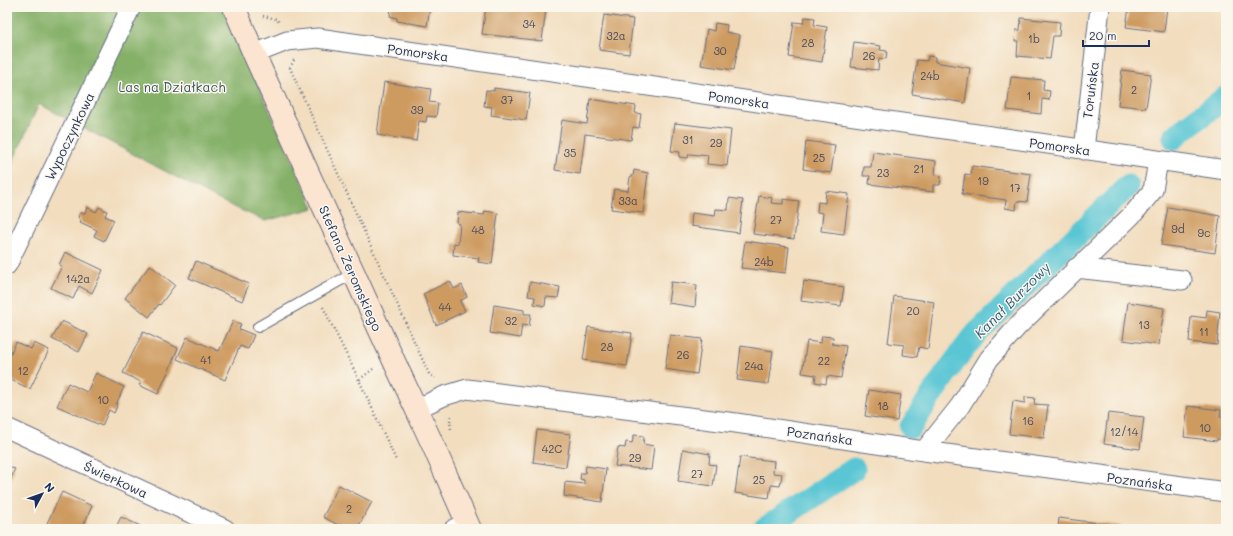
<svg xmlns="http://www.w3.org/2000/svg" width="1233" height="536" viewBox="0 0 1233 536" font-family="Mali,sans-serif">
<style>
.forest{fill:#84b068;stroke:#507063}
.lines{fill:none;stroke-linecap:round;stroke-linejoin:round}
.canal{stroke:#5ac6d4;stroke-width:23}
.building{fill:#cd9a5f}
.lane-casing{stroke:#666c80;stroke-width:12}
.street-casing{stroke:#666c80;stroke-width:21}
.secondary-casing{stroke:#666c80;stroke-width:24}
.path{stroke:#666c80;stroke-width:2.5;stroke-dasharray:1 3;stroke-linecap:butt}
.lane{stroke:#fff;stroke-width:10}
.street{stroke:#fff;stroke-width:19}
.secondary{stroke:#fce5d0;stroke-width:22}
.labels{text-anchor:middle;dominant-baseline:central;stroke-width:3;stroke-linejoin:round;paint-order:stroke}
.number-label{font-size:11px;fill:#484a5e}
.street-label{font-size:13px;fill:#1b2f5e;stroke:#fbf7ec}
.park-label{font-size:13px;fill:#3e5664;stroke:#fbf7ec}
.water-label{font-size:14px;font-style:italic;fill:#2e5c81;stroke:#fbf7ec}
</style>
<rect width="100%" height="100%" fill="#fbf7ec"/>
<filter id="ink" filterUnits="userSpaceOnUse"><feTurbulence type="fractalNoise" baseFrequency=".025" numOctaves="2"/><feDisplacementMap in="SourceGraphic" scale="8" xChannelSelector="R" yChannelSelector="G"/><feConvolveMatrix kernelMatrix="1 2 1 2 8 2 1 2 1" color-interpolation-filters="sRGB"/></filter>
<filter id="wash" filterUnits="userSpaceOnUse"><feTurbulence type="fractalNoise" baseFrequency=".012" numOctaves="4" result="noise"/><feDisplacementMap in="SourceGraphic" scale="16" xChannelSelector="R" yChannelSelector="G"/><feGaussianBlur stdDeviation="0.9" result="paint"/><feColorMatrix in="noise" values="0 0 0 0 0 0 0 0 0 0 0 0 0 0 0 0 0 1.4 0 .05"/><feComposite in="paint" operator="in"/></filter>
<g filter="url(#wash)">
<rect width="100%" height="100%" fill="#f2ddbe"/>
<!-- forest -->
<path class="forest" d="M7,7H222L314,208L265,221L221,201L39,104L7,174Z"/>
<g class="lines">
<!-- canal -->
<path class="canal" d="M1174,138L1180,132L1226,97
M911,427C931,395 952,363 976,334L1128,186
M764,529L854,469"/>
</g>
<g id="blocks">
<!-- building -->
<path class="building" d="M391,7H430L427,26L397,21V18L390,16Z
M486,7L546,8L542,41L482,34Z
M1129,7H1167L1164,32L1126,27Z
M604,15L633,19L629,54L599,50Z
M805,17L815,18L814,25L827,27L822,62L789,57L794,22L803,23Z
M1021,18L1060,22L1059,36H1053L1050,59L1017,56L1018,41H1015L1016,30H1020Z
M715,23L727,25L726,32L740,35L734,70L701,65L707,29L714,31Z
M854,42L881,46L880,50L887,51L886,59L879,58L878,70L851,67Z
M928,56L935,57V62L970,68L965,103L912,94L917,60L927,61Z
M1122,70L1151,74L1146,108L1118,105Z
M1011,77L1044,80L1043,90L1050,91L1049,100L1042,99L1041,114L1007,110Z
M384,82L431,89L429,102L438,103L436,117L427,116L426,122L419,121L416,141L377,135Z
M494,88L530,93L526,120L491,115L492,107L484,106L486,90L494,91Z
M590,99L636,106L635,113L641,114L639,128L633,127L631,140L585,134L580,174L555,170L562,120L587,124Z
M675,123L731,130L727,166L707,164L708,155L700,154V155L689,154L688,158L679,157L680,152L671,151Z
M806,141L835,145L831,173L803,169Z
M873,152L936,161L935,175L941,176L940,185H933V192L869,184L870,176H863L864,167H871Z
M972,166L1031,174L1027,202L1017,201L1016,210L1005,208L1006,200L962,194L965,174L971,175Z
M634,170L648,173L643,213L611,209L614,189L628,191L630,177L631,176H633Z
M826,191L849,194L844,234L821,231L823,213L817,212L818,202L825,203Z
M759,196L772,198L771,203L783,204V199L799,201L794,239L753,234Z
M729,198L743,200L739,233L691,226L692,213L715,216L716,209L728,210Z
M87,207L96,212L99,207L107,211L105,216L114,220L104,241L94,236L97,230L80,222L81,221L78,217L80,213H85Z
M1168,207L1220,216L1215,253L1161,245Z
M485,211L498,213L492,264L478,262L479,258L453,255L454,243L458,244L460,224L457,223L458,212L484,215Z
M745,241L789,247L786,273L741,268Z
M65,252L103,270L92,293L79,286L73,299L51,288L62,266L59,265Z
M196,261L249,284L242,301L189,278Z
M150,265L175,285L160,305L159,304L149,317L125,298Z
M450,281L454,289L462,285L467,297L460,301L465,311L436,325L423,294Z
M804,281L844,287L841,306L801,301Z
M530,282L560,287L558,298L546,297L545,306L534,304L535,297L528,296Z
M671,282L697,285L695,307L668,303Z
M894,296L934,302L928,349L919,347L917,357L903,355L904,345L888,343Z
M1128,302L1164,308L1159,345L1123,340Z
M494,305L524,310V314H531L529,326L522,325L520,338L490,333Z
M1207,310L1220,312L1217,345L1189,342L1191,316L1206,318Z
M62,321L88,334L79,352L52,339Z
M233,321L241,324L239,329L254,335L248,349L240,346L225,380L177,359L187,337L219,351Z
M588,327L632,333L627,366L583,360Z
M143,332L178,348L170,368L158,394L139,385L141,382L123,373Z
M670,335L702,339L697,374L665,369Z
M822,336L833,337L832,344L846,346L841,378L827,376L826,384L815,382L816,375L802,373L807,341L821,343Z
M16,342L31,349L34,343L49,350L30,389L7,378V361Z
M741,346L773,351L768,384L737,380Z
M96,373L124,387L116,405L117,406L114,413L109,410L102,426L57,406L68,383L87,392Z
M869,390L901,395L897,421L865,416Z
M1025,397L1035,398L1034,404L1048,405L1044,438L1009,434L1013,401L1025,403Z
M1188,406L1221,410L1220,417H1226L1223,439H1217V441L1184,437Z
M1108,413L1144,417L1140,449L1104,444Z
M537,430L571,434L566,467L533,462Z
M634,435L643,436L644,438L643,444L654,446L651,470L615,466L618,447L625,448L626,442L632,443Z
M683,449L710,454L709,464L716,465L713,486L678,481Z
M740,457L774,461L773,473L782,474L780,486L771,485L769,498L735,493Z
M7,466L15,469L7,485Z
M586,466L606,469L602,502L564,496L565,482L584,484V480L580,479L581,473H585Z
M339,485L372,502L357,529H351L341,524L340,526L323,517Z
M62,492L92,506L82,529H59L47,523Z
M121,517L147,529H115Z
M1059,518L1121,526V529H1058Z"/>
</g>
</g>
<g filter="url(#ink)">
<use href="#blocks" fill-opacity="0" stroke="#666c80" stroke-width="1"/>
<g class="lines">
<!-- lane casing -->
<g class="lane-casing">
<path id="lane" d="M258,327L339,281L354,274"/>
</g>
<!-- street casing -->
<g class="street-casing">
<path id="street" d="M254,54L287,41L318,38L1226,170
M1084,150L1100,7
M7,265L131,7
M1076,268L1182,280
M416,409L444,396L467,389L736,423L924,451L1226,492
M7,428L225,529
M924,451L960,406L989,359L1017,327L1134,213L1153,190L1158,161
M454,529L467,523"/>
</g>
<!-- secondary casing -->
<g class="secondary-casing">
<path id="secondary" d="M234,7L254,54L387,346L432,443L470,529"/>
</g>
<!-- path -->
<path class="path" d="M263,16L277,19L279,23
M294,60L290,68L429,374L435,378
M323,307L359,380
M373,369L359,380L396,460
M451,416L450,421L451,429"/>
<!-- lane -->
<use href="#lane" class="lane"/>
<!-- street -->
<use href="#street" class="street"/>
<!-- secondary -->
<use href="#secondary" class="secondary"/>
</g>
</g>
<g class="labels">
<!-- number labels -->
<g class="number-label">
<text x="529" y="23">34</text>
<text x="616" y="35">32a</text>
<text x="1034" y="38">1b</text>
<text x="808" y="42">28</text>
<text x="720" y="50">30</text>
<text x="869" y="55">26</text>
<text x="930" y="75">24b</text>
<text x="1134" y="89">2</text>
<text x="1029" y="95">1</text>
<text x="507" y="99">37</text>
<text x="417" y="109">39</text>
<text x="688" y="139">31</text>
<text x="716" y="142">29</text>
<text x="570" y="152">35</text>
<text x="819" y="157">25</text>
<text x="919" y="168">21</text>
<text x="883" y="172">23</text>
<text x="983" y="180">19</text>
<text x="1015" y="187">17</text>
<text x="628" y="200">33a</text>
<text x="776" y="219">27</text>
<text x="1178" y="228">9d</text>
<text x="478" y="229">48</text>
<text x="1204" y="232">9c</text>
<text x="764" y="261">24b</text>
<text x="78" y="278">142a</text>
<text x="445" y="306">44</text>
<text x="913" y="310">20</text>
<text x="511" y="320">32</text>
<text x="1144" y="324">13</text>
<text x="1204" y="331">11</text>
<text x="607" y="346">28</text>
<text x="683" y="354">26</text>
<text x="206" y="359">41</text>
<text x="824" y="360">22</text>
<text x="754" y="365">24a</text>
<text x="23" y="370">12</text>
<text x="103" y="399">10</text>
<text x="883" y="405">18</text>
<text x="1028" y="420">16</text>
<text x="1205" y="427">10</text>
<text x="1124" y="431">12/14</text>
<text x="552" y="448">42C</text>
<text x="635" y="457">29</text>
<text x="697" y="473">27</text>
<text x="759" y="479">25</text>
<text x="349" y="508">2</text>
</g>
<!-- street labels -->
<g class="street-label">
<text transform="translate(418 52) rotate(8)">Pomorska</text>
<text transform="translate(1090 90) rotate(-83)">Toruńska</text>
<text transform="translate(739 99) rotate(8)">Pomorska</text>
<text transform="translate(69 136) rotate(-64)">Wypoczynkowa</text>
<text transform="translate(1060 146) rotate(8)">Pomorska</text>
<text transform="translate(351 268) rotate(66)">Stefana Żeromskiego</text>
<text transform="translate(820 435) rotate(8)">Poznańska</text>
<text transform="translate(116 479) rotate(25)">Świerkowa</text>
<text transform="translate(1140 481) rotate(8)">Poznańska</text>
</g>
<!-- park labels -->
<g class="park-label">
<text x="172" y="86">Las na Działkach</text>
</g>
<!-- water labels -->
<g class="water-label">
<text transform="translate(1012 300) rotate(-45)">Kanał Burzowy</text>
</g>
</g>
<!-- margin -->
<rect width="1233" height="536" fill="none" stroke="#fbf7ec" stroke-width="24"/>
<!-- north arrow -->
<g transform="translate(42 494) rotate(49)" stroke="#fbf7ec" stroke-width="3" paint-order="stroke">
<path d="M0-3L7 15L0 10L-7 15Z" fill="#1b2f5e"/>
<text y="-6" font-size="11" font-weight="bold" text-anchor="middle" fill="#1b2f5e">N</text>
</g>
<!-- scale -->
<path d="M1083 40v6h66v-6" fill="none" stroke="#1b2f5e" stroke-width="2"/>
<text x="1089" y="40" font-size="12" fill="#1b2f5e" stroke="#fbf7ec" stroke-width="3" paint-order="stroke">20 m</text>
</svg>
